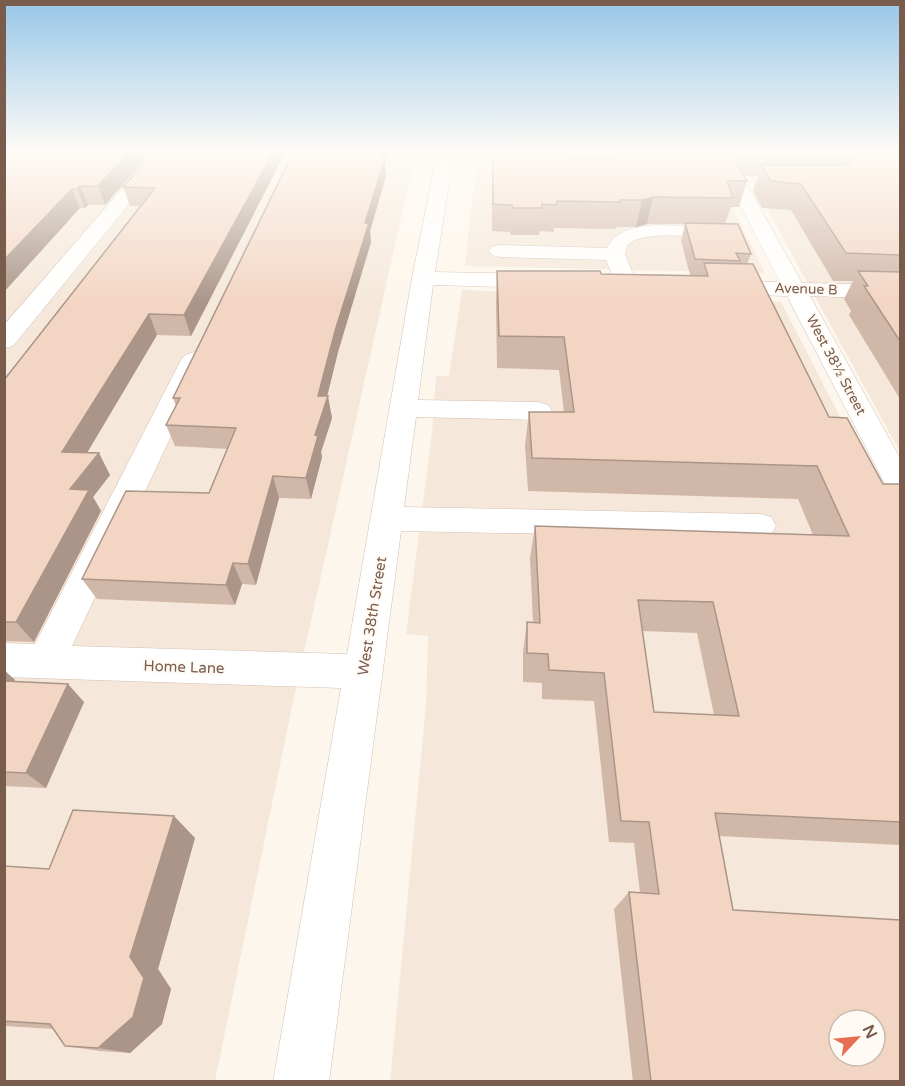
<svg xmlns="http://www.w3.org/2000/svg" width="905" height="1086" viewBox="0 0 905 1086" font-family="'Varela Round',sans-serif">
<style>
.residential{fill:#f5e8da;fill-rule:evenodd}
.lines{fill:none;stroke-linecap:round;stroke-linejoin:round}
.minor-casing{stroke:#d1beb0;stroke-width:1}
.minor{fill:#fff;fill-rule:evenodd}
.wall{fill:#d1b7a8;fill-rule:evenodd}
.shaded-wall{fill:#aa9588}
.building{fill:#f3d5c3;stroke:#aa9588;stroke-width:1.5;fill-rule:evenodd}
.labels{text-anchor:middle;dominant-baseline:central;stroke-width:4.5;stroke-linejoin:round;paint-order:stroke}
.far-street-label{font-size:14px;fill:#7a5c4d;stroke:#fffaf3}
.street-label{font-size:15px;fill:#7a5c4d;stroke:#fffaf3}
</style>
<rect width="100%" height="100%" fill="#fdf6ec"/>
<!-- residential -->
<path class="residential" d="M5,151H416L294,697L215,1081L5,1082Z
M478,151H704L765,273L465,266Z
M898,151L900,153V452L746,170Z
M462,290L781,302L900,533V1081L390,1082L426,704L428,636L406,634L432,432L436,376H449ZM839,1020H875V1056H839Z"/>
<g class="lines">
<!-- minor casing -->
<g class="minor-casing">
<path id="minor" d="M155,151H172L13,346L4,348V325Z
M438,151H454L435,272L541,274L549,276L552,281L549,286L541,288L433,285L418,400L538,402L548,405L552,411L548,417L538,420L416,417L404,507L760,514L771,517L776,526L771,535L760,538L401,531L329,1082H273L341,688L4,677V643L35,644L181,360L185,355L194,352L203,355L207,360L72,646L347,654L412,278Z
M712,151H728L802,283L900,285V299L810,296L900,458V495L889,492L885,484L787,296L719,294L711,292L708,287L711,282L719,280L780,282Z
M655,225L726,227L733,229L736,233L733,237L726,239C706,238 642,229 628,245C626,248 626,251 625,254L637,284L634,289L626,291L618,289L606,260L499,257L492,255L489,251L492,247L499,245L607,248C617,229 636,227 655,225Z"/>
</g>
<!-- minor -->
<use href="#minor" class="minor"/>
</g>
<!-- wall -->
<path class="wall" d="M4,151H152L105,205H88L85,208H80Z
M155,151H286L191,336L157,335L87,453L110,475L93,497L101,511L34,642L4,641V380L140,206H130L123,187Z
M294,151H388L385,161L386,176L370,231L371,242L338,352L327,396L332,418L321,452L322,457L311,499L279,498L256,585L242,584L235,605L97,599L82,579L209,493L228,449L175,446L166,425L176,406L173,398Z
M492,151H541V157L604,158L602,151H730L747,181L739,207H731L725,224L751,254L747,264L829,417L883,484H900V845L719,836L733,910L900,1082H633L614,909L629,892L640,893L634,843L609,842L594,701L542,699V683L523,682V652L527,622H533L530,558L535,526L813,535L798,499L528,491L525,445L529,412H564L559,370L497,368L496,302L497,271L601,274L690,275L681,241L685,224H647L636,227H616L615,229L554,228V232L540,231L539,235H511L510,232L492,231ZM642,631L697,633L714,715L654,712Z
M731,151H900V399L849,315L851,311L844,299L853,281H833L791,210L762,208L753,191L758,176H744Z
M4,670L15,680L14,681L84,702L46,788L4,786Z
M195,838L158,969L171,989L162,1024L130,1053L100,1051L65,1046L54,1029L4,1026V866L49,869Z"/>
<!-- shaded-wall -->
<path class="shaded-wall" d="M4,151H17L4,161Z
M130,151H152L105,205L98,186Z
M274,151H286L191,336L184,315Z
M381,151H388L385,161L386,176L370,231L371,242L338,352L324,409L328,396L332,418L321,452L322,457L311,499L306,478L315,435L318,396L365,223Z
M80,186L88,205L85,208L77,189Z
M72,189L80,208L4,292V260Z
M653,197L647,224L636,227L642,200Z
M149,314L157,335L75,473L62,452Z
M99,453L110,475L93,497L101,511L34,642L16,622L70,489Z
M273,476L279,498L256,585L248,564Z
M233,563L242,584L235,605L226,585Z
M4,670L15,680L5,698L4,697Z
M68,684L84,702L46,788L26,773Z
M174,816L195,838L158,969L171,989L162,1024L130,1053L98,1048L130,957Z"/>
<!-- building -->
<path class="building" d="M13,151H130L98,186H80L77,189H72L4,260V159Z
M155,151H274L184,315L149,314L62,452L99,453L70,489L89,490L16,622H4V380L155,188L123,187Z
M294,151H381L380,158H385L365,223H369L335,331L318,396H328L315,435L318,436L306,478L273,476L248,564L233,563L226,585L82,579L126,491L209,493L236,428L166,425L180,398H173Z
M493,151H541V157L615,158L613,151H730L747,181H727L733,198L653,197L642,200H620V202L557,201V205L542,204V208H513L512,205L493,204Z
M776,151H900V255L846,253L801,184L771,181L761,165H842L848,164L853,160L848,152Z
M685,223L738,224L751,254L736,253L740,261L695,259Z
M704,263L753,264L829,417L847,418L883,484H900V822L715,813L733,910L900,920V1082H651L629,892L659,894L649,822L621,821L604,673L549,670L548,654L527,653V622L540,623L535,526L849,536L817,466L532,458L529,412H574L564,337L499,336L497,271H600L601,274L708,276ZM638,600L713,602L739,716L654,712ZM839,1020H875V1056H839Z
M858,271L900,272V341L864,286H868Z
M4,681L68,684L26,773L4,772Z
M73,810L174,816L130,957L144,978L133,1017L98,1048L65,1046L50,1024L4,1021V866L49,869Z"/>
<!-- sky -->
<linearGradient id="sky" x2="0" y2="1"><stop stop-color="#97c7e8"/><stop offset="0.5" stop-color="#fefbf6"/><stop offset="1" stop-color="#fefbf6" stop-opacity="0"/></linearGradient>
<rect width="905" height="303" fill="url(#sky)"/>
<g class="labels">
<!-- far-street labels -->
<g class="far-street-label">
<text transform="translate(806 289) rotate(2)">Avenue B</text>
<text transform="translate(836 365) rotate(62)">West 38½ Street</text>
</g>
<!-- street labels -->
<g class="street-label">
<text transform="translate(372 616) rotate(-81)">West 38th Street</text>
<text transform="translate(184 667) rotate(2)">Home Lane</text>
</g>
</g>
<!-- border -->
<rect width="905" height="1086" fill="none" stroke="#7a5c4d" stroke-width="12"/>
<!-- north arrow -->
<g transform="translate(857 1038) rotate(64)"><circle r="28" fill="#fffaf3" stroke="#cabbb1" stroke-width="1.5"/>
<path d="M0-4.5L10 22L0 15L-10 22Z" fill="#e76f51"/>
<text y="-9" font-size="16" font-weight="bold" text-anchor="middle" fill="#7a5c4d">N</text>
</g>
</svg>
